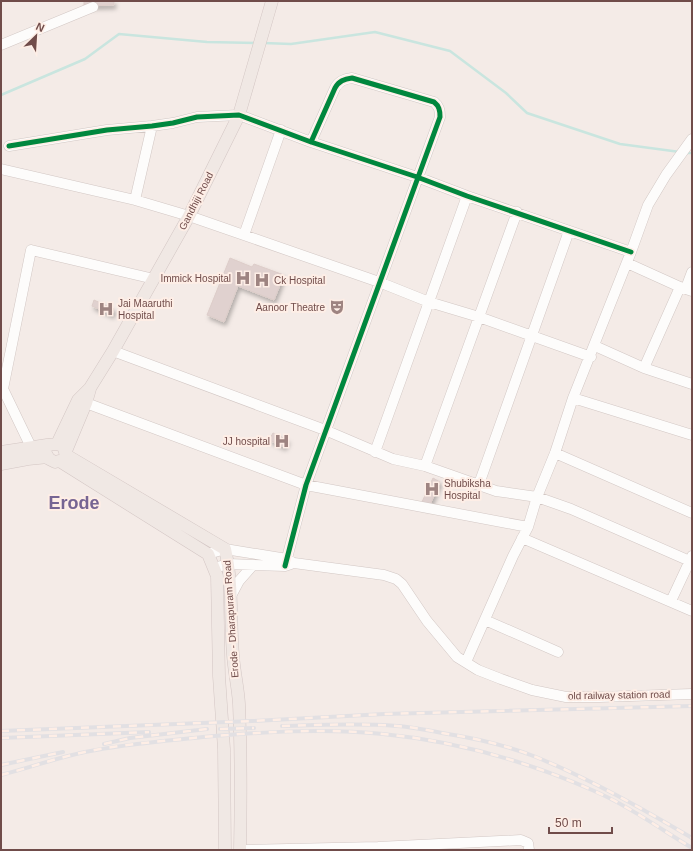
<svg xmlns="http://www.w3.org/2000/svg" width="693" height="851" viewBox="0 0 693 851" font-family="Helvetica,sans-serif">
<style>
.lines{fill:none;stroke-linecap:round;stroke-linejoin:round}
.stream{stroke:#c9e5df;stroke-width:2.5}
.building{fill:#e0d1cf;stroke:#ddcdc9;filter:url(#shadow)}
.minor-casing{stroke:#d2c7c4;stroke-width:11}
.major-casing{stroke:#d3c6c4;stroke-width:13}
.minor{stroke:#fdfcfb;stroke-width:10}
.major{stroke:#f0e8e4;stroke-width:12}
.rail-casing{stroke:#e2e0e3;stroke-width:4}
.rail{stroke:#feeee6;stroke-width:2.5;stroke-dasharray:8;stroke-linecap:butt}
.cycleway-casing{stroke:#feeee6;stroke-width:8}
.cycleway{stroke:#00873e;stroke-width:5}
.labels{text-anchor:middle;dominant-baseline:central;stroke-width:4;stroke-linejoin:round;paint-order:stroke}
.street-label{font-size:10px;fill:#704c4a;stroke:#feeee6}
.poi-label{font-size:10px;fill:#704c4a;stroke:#feeee6;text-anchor:end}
.town-label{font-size:18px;font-weight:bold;fill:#766593;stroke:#feeee6}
</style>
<defs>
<filter id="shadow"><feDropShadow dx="2" dy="3.5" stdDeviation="2" flood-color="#0004"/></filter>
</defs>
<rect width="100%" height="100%" fill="#f4ebe7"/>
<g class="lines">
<!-- stream -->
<path class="stream" d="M264,43L291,44L375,32L450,51L506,93L527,113L620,144L680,152
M1,95L85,59L119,34L207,42L257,43
M685,153H692"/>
</g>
<!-- building -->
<path class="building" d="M84,1H114V5L84,6Z
M230,258L252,267L254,264L284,275L274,300L238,286L224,322L207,315Z
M94,300L114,309L112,315L92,306Z
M273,433L288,440L284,447L269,440Z
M433,478L440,482L429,507L421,504Z"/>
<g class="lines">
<!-- minor casing -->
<g class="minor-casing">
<path id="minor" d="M1,45L93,7
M9,146L107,130L152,126L173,123L197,117L239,115L311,142L417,177L467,196L631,252
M1,169L135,200L189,216L379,282L429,302L479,317L591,357
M135,200L152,126
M244,235L281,130
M627,263L680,287L692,291
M686,288L692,272
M595,346L644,368L692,384
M113,351L325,430L393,459L425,466L496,491L537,497L571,509L692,562
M644,368L680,287
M573,398L692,435
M86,403L306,485L528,527
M31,447L3,389L31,250L154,279
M375,452L467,196
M555,453L692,513
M425,466L517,212
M479,484L569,231
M522,538L692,611
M208,554L225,549L287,559L294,563L384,575L396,579L402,584L427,621L457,657L478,670L501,679L532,690L566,697H599L692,694
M285,566L306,485L440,117C440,110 439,106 434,102L352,78C344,79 339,81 335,88L311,142
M214,568L228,564L285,566L291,564
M231,596L239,581L253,565
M671,601L692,556
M485,620L558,652
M466,662L513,556L528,527L537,497L555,453L573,398L631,252L648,205L666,175L692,139
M240,850L378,847L521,840L528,843L529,850"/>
</g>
<!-- major casing -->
<g class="major-casing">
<path id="major" d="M57,444L78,400L90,388L113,351L189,216L239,115L272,1
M57,444L63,446L66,455L63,460L55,462L49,459L45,452L47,445Z
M66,451L86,403L90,389
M1,452L47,445
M66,455L225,549C233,584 230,619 233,655C234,671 238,687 239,704C241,752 241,801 240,850
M61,462L208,554L217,576L219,676L224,749L225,850
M1,464L28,459L48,457"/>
</g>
<!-- minor -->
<use href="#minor" class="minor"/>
<!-- major -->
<use href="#major" class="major"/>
<!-- rail casing -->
<g class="rail-casing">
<path id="rail" d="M282,726C320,725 359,723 397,726C412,727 427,730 442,733C474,738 506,745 536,757C590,779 641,808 692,838
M220,729L254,728
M1,731L252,721L384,714L692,706
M1,738L149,732
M104,744L130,738L207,729
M1,765L63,752
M1,775C29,768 56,758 85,752C123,744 164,741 203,737C262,732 324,728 383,734C455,741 526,761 592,790C627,805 659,828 692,848"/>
</g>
<!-- rail -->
<use href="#rail" class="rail"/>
<!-- cycleway casing -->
<g class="cycleway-casing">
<path id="cycleway" d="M9,146L107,130L152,126L173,123L197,117L239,115L311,142L417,177L467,196L631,252
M285,566L306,485L440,117C440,110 439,106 434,102L352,78C344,79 339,81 335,88L311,142"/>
</g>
<!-- cycleway -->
<use href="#cycleway" class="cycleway"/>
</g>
<!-- icons -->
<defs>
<g id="hospital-bare" transform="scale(1.2)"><path d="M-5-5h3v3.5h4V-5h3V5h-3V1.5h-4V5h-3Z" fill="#9e8481" stroke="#feeee6" stroke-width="2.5" paint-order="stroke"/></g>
<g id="theatre-bare" transform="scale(1.2)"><path d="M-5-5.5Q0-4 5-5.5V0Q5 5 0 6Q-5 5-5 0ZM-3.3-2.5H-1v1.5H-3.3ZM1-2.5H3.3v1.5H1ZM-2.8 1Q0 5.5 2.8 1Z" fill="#9e8481" stroke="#feeee6" stroke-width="2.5" paint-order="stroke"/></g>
</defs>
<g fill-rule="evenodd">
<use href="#hospital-bare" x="243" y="278"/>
<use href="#hospital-bare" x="262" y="280"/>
<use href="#theatre-bare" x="337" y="307"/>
<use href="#hospital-bare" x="106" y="309"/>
<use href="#hospital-bare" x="282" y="441"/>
<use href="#hospital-bare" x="432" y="489"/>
</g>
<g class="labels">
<!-- street labels -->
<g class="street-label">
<text transform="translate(196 201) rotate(-63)">Gandhiji Road</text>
<text transform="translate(231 619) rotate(-94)">Erode - Dharapuram Road</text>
<text transform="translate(619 695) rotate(-1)">old railway station road</text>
</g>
<!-- poi labels -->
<g class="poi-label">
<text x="231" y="278">Immick Hospital</text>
<text x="274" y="280" text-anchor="start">Ck Hospital</text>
<text x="118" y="303" text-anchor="start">Jai Maaruthi<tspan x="118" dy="12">Hospital</tspan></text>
<text x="325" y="307">Aanoor Theatre</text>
<text x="270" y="441">JJ hospital</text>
<text x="444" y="483" text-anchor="start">Shubiksha<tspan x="444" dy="12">Hospital</tspan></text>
</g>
<!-- town labels -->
<g class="town-label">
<text x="74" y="503">Erode</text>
</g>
</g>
<!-- border -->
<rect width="693" height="851" fill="none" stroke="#704c4a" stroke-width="4"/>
<!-- north arrow -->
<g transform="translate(36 36) rotate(25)" stroke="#feeee6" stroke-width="3" paint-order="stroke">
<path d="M0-3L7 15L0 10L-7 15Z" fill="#704c4a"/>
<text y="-6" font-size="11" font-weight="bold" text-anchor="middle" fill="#704c4a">N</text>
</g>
<!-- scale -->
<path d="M549 827v6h63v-6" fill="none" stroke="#704c4a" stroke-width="2"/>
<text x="555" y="827" font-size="12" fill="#704c4a" stroke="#feeee6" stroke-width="3" paint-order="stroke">50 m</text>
</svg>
